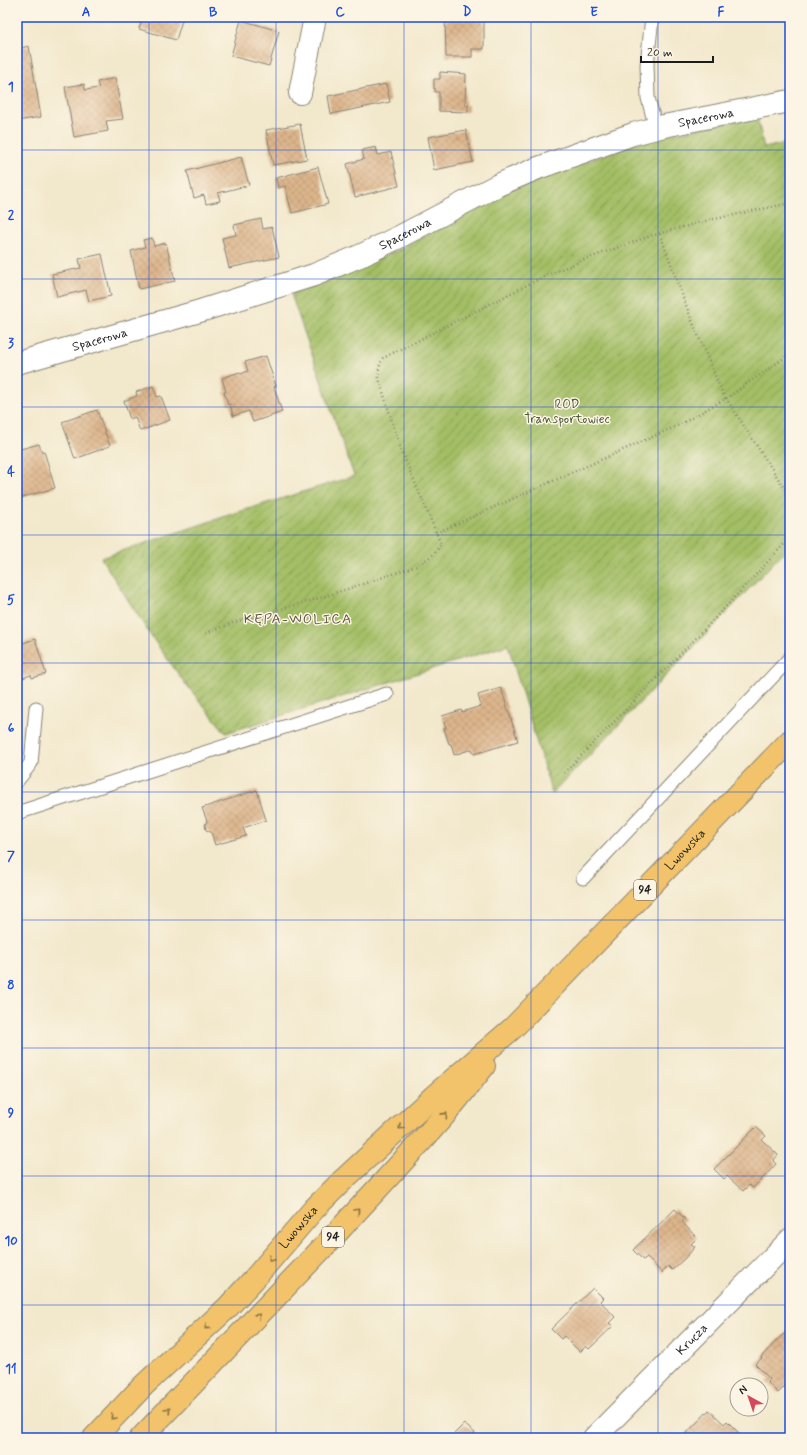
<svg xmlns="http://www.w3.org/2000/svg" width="807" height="1455" viewBox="0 0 807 1455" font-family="Mynerve,sans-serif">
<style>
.garden{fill:url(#garden-furrows);stroke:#606d40}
.building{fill:url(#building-cross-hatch)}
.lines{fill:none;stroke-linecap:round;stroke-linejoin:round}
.service-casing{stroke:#878274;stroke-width:15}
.minor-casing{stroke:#878274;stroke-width:24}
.primary-casing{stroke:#878274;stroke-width:24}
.path{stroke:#878274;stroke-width:2.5;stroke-dasharray:1 3;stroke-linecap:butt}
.service{stroke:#fff;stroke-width:13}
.minor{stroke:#fff;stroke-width:22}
.primary{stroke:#f2c36a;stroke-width:22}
.oneway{stroke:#877043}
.grid{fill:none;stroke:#1d4ed8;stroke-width:1;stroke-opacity:0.55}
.labels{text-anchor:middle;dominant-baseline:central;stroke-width:3;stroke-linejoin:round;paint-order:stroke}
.shield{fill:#fcf5e5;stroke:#5f5d58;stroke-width:1}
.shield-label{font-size:12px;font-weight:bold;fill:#1c1c1c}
.street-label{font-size:13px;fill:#1c1c1c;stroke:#fcf5e5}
.park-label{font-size:13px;fill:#4b5536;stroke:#fcf5e5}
.neighbourhood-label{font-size:14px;letter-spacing:1px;fill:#605243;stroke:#fcf5e5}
.neatline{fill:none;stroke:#1d4ed8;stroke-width:1.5}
.grid-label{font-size:13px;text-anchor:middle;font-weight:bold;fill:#1d4ed8}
</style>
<defs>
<pattern id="garden-furrows" width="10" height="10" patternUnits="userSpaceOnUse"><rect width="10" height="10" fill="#a3be65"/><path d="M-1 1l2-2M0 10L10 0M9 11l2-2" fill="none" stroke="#849a52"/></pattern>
<pattern id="building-cross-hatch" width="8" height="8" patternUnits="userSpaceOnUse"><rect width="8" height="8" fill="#ddb58c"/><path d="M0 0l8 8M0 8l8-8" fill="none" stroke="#bd9b78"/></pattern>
</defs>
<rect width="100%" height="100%" fill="#fcf5e5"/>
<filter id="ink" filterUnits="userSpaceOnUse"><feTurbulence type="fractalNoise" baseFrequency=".025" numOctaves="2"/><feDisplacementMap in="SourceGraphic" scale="8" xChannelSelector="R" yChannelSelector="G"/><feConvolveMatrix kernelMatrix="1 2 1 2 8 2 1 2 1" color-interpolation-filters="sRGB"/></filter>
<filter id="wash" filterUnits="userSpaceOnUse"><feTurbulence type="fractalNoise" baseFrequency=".012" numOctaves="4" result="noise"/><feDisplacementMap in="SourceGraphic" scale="16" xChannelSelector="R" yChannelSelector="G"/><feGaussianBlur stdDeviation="0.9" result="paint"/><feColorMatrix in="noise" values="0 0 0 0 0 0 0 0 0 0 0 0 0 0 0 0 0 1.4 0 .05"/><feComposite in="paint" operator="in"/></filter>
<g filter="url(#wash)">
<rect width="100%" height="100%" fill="#f2e8cc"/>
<!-- garden -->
<path class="garden" d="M757,116L764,148L790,142V486L787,489L790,492V545L715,625L552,794L508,645L226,733L184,682L151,636L101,558L232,514L354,476L291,294L338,277L398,250L507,191L648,139Z"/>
<g id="blocks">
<!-- building -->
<path class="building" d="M143,17H183L176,40L139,29Z
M445,17H484V49H472V57H446Z
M241,20L279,31L269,66L231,56Z
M29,46L41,117L17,121V49Z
M440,72L466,74L465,105H468V112L439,111V92H435V88L434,89V79H440Z
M115,78L123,119L106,121L108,131L74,137L65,87L84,84L85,90L99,88L97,82Z
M386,84L390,102L331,114L328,96Z
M300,124L307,159L273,165L266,130Z
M466,130L473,162L434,170L428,137Z
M376,147L378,155L391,152L399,186L355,197L347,164L364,159L362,150Z
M241,157L249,185L218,193L220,201L206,204L204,195L194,198L187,171Z
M318,167L328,204L292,213L285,186L278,188L276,178Z
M261,219L263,229L272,227L279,257L229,268L222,238L236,235L234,225Z
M152,238L154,246L166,243L175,281L139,289L131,251L145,247L143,240Z
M102,254L111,296L89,301L86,290L57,297L52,274L81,268L79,259Z
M266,356L276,386L274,387L282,412L253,422L249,411L233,416L230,404L228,405L224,392H226L222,378L240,372L241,374L248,371L245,362Z
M153,386L157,397L161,396L170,420L140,431L135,417L130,419L124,401L137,396L136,392Z
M97,410L110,446L75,459L62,422Z
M39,444L42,452L44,451L55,488L20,498L17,487V450Z
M35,639L46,674L32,678L31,675L17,680V645Z
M501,688L518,741L474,754L472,749L454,755L451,744H449L444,728H446L442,716L461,710L462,712L481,706L478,695Z
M257,790L266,820L243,828L246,836L215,845L211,832L206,830L205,825L207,821L202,808Z
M756,1127L766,1136L762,1140L778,1155L773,1161L776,1164L765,1176L753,1188L749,1185L743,1191L727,1176L724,1179L714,1169Z
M675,1209L685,1219L682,1222L697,1238L691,1244L695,1247L684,1259L672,1270L668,1266L662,1273L647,1257L643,1260L633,1250Z
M593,1288L603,1298L600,1301L615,1317L609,1323L613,1326L589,1349L586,1346L580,1352L564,1336L561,1339L551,1329Z
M790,1329V1385L788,1383L778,1393L767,1382L770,1379L755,1364L762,1358L761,1357L782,1335H783Z
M709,1410L724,1424L727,1421L739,1433L733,1438H682Z
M464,1424L475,1433L472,1437L473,1438H450Z
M790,1429V1438H780Z"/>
</g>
</g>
<g filter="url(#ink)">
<use href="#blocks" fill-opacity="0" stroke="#878274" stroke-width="1"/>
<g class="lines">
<!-- service casing -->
<g class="service-casing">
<path id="service" d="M652,17L647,65L648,98L656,128
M17,781L31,763L36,708
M17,813L387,694
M583,878L790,658"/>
</g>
<!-- minor casing -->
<g class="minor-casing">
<g id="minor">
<path d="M300,93L315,17"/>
<path id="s1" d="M17,363L200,311L314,275L362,255L399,237L498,185L538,168L633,134L664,126L790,101"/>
<path id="s2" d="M594,1438L790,1240"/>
</g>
</g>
<!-- primary casing -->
<g class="primary-casing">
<g id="primary">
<path id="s3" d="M94,1438L143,1386L228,1307L254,1279L314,1209L343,1180L434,1096L514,1027L790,741"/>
<path d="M141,1438L331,1239L426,1136L448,1111L484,1066"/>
</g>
</g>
<!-- path -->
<path class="path" d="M660,234L690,316L725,399
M726,398L790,497
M436,533L679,425L725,399L790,354
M206,633L235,622L323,597L417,566L434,554L441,544L401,450L379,379C378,371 379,365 383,358L547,275L586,259L650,236L705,221L790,203
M564,773L702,632L790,538"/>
<!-- service -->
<use href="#service" class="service"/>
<!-- minor -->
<use href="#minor" class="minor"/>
<!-- primary -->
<use href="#primary" class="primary"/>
</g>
<!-- one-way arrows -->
<defs><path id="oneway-chevron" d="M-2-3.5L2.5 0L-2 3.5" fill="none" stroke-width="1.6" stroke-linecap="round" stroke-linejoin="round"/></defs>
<g class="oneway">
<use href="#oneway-chevron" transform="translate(445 1115) rotate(-48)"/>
<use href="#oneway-chevron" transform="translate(401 1127) rotate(137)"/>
<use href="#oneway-chevron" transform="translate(357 1211) rotate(-47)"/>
<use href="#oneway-chevron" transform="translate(271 1259) rotate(130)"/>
<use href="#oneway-chevron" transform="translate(258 1316) rotate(-46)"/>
<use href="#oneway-chevron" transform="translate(207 1327) rotate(136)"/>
<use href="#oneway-chevron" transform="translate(168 1410) rotate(-46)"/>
<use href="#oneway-chevron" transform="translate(113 1417) rotate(133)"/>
</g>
</g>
<!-- grid -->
<path class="grid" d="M149,17V1438M276,17V1438M404,17V1438M531,17V1438M658,17V1438M17,150H790M17,279H790M17,407H790M17,535H790M17,663H790M17,792H790M17,920H790M17,1048H790M17,1176H790M17,1305H790"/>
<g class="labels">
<!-- shield labels -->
<g class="shield">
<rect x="634" y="880" width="22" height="20" rx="3"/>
<rect x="322" y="1227" width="22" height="20" rx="3"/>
</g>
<g class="shield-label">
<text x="645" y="890">94</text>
<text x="333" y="1237">94</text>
</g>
<!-- street labels -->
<g class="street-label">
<text stroke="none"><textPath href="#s1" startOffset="734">Spacerowa</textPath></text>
<text stroke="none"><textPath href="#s1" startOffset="410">Spacerowa</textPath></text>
<text stroke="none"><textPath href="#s1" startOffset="86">Spacerowa</textPath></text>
<text stroke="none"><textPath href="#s3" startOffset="835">Lwowska</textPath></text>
<text stroke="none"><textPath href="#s3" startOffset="294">Lwowska</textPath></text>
<text stroke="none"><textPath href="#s2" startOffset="139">Krucza</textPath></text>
</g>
<!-- park labels -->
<g class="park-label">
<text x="567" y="404">ROD<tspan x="567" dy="15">Transportowiec</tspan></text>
</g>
<!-- neighbourhood labels -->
<g class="neighbourhood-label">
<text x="298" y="619">KĘPA-WOLICA</text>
</g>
</g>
<!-- margin -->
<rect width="807" height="1455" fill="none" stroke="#fcf5e5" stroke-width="44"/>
<!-- north arrow -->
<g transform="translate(749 1397) rotate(320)"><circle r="19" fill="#fcf5e5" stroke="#a29e95"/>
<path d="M0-3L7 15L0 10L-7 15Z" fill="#d1495b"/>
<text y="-6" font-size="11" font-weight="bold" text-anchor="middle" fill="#1c1c1c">N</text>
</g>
<!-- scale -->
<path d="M641 56v6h72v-6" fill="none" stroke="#1c1c1c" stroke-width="2"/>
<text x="647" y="56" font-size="12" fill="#1c1c1c" stroke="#fcf5e5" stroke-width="3" paint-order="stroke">20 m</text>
<rect x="22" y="22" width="763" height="1411" class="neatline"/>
<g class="grid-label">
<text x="86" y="16">A</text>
<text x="213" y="16">B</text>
<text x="340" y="16">C</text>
<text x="467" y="16">D</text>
<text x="594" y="16">E</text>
<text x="721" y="16">F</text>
<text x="11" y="91">1</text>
<text x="11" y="219">2</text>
<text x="11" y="347">3</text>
<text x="11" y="476">4</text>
<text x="11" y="604">5</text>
<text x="11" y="732">6</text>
<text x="11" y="860">7</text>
<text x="11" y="989">8</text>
<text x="11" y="1117">9</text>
<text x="11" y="1245">10</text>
<text x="11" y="1373">11</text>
</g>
</svg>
